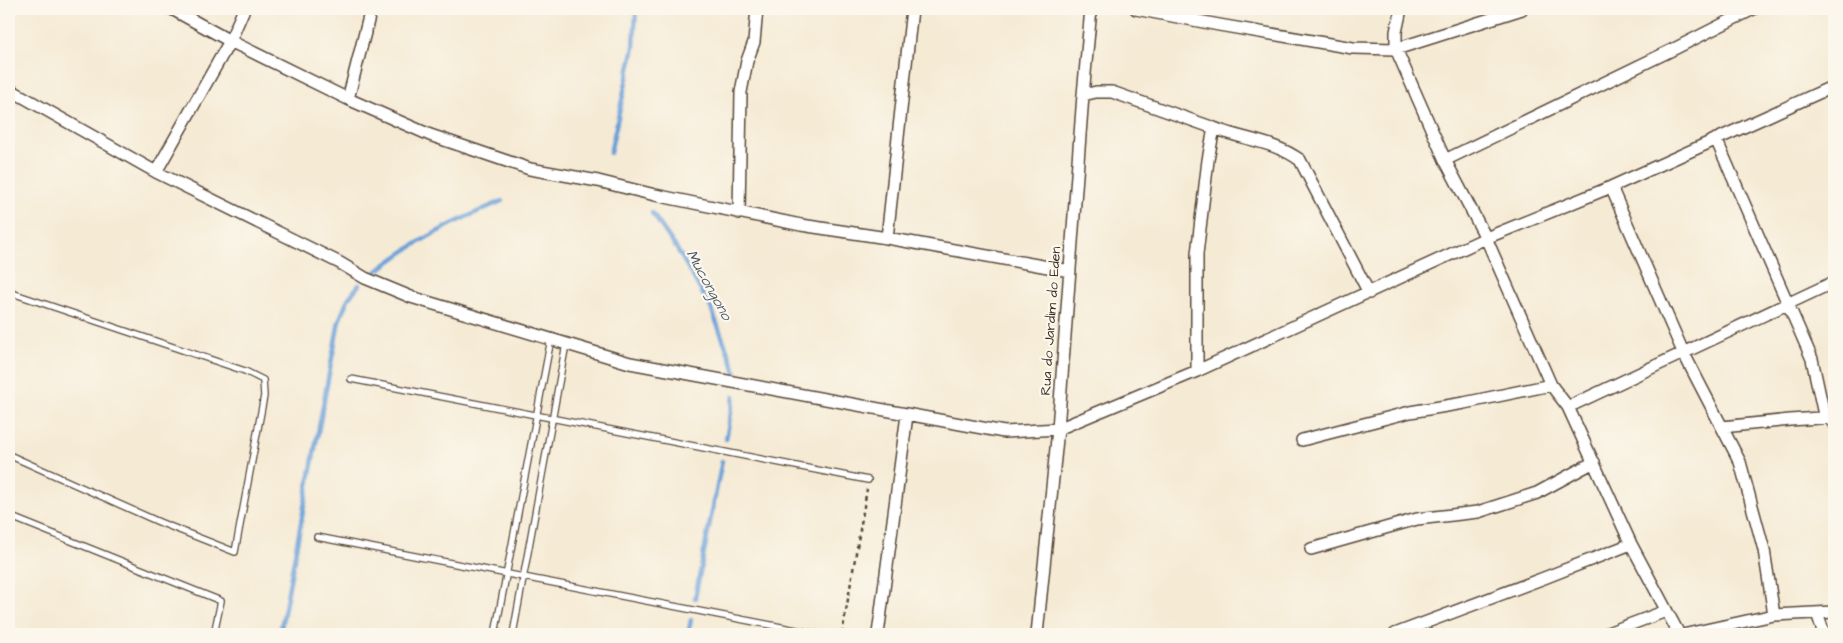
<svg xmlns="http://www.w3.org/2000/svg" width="1843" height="643" viewBox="0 0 1843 643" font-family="'Architects Daughter',sans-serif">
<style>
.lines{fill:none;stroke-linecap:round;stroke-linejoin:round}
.stream{stroke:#6ca1d9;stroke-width:4.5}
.lane-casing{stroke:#574739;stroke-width:8}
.street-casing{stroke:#574739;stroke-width:14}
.path{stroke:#574739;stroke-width:2.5;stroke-dasharray:4 4;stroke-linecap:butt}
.lane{stroke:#fff;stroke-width:5.5}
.street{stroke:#fff;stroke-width:11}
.labels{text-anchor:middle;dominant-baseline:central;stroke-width:4.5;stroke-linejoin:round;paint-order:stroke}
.street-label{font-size:14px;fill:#3b2a1e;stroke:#fbf7ec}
.water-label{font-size:15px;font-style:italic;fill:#4f5a69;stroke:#fbf7ec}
</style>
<rect width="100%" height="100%" fill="#fbf7ec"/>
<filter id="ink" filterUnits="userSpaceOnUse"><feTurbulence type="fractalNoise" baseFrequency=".02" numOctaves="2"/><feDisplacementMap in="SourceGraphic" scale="10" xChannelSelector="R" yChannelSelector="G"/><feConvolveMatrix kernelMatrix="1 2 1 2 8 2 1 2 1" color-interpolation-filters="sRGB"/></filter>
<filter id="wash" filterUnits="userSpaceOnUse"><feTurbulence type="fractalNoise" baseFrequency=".0096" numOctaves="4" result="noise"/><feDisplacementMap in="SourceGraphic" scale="20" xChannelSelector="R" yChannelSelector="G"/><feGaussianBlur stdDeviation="1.12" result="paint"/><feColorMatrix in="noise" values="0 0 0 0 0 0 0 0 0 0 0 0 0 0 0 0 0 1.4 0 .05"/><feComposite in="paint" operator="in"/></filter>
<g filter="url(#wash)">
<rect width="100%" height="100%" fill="#f5ead4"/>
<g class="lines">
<!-- stream -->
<path class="stream" d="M610,153L634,47L636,9
M652,213L677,249L711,308L736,373
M376,272C414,241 458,220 502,201
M726,439L734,396
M695,598L722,461
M280,634L339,321L348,299L359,285
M688,634L691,620"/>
</g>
</g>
<g filter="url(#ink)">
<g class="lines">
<!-- lane casing -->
<g class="lane-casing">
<path id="lane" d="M9,292L245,371L263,380L264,396L235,552L159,522L9,455
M351,379L868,480
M9,516L221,601L214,634
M317,537L817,634
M495,634L551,339
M513,634L566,344"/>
</g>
<!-- street casing -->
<g class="street-casing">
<path id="street" d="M172,9L230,41L348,99L430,135L530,169L598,181L655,195L801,225L887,238L1070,271
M1136,9L1219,25L1353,48L1396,49L1522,9
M1401,9L1396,32V49L1445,160L1486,238L1551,385L1568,407L1631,544L1679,634
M9,89L156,172L340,263L365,278L411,297L630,363L1004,432L1058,429L1197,371L1486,238L1611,187L1834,86
M1083,95L1096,92H1112L1214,128
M348,99L371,9
M1716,139L1812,359L1823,410L1834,424
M1445,160L1676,48L1753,9
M156,172L230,41L244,9
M1611,187L1683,352L1740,462L1764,550L1774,615
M739,213L741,92L747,61L754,42L757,9
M887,238L912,9
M1197,371V254L1208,160L1214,128C1243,140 1274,141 1300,160L1369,293
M1568,407L1834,282
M1722,427L1790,420L1834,417
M1302,440L1410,412L1464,403L1551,385
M1311,549L1417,519L1478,512L1537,493L1594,462
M1817,613L1824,634
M878,634L907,415
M1037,634L1058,429L1083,95L1091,9
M1395,634L1544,578L1631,544
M1605,634L1666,611
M1687,634L1774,615L1834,612"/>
</g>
<!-- path -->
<path class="path" d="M842,634L867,489"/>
<!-- lane -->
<use href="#lane" class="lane"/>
<!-- street -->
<use href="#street" class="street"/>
</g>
</g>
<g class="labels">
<!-- street labels -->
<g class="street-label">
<text transform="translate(1051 321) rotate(-86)">Rua do Jardim do Eden</text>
</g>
<!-- water labels -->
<g class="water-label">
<text transform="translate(709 285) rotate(61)">Mucongono</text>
</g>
</g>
<!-- margin -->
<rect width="1843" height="643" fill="none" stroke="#fbf7ec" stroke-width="30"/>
</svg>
